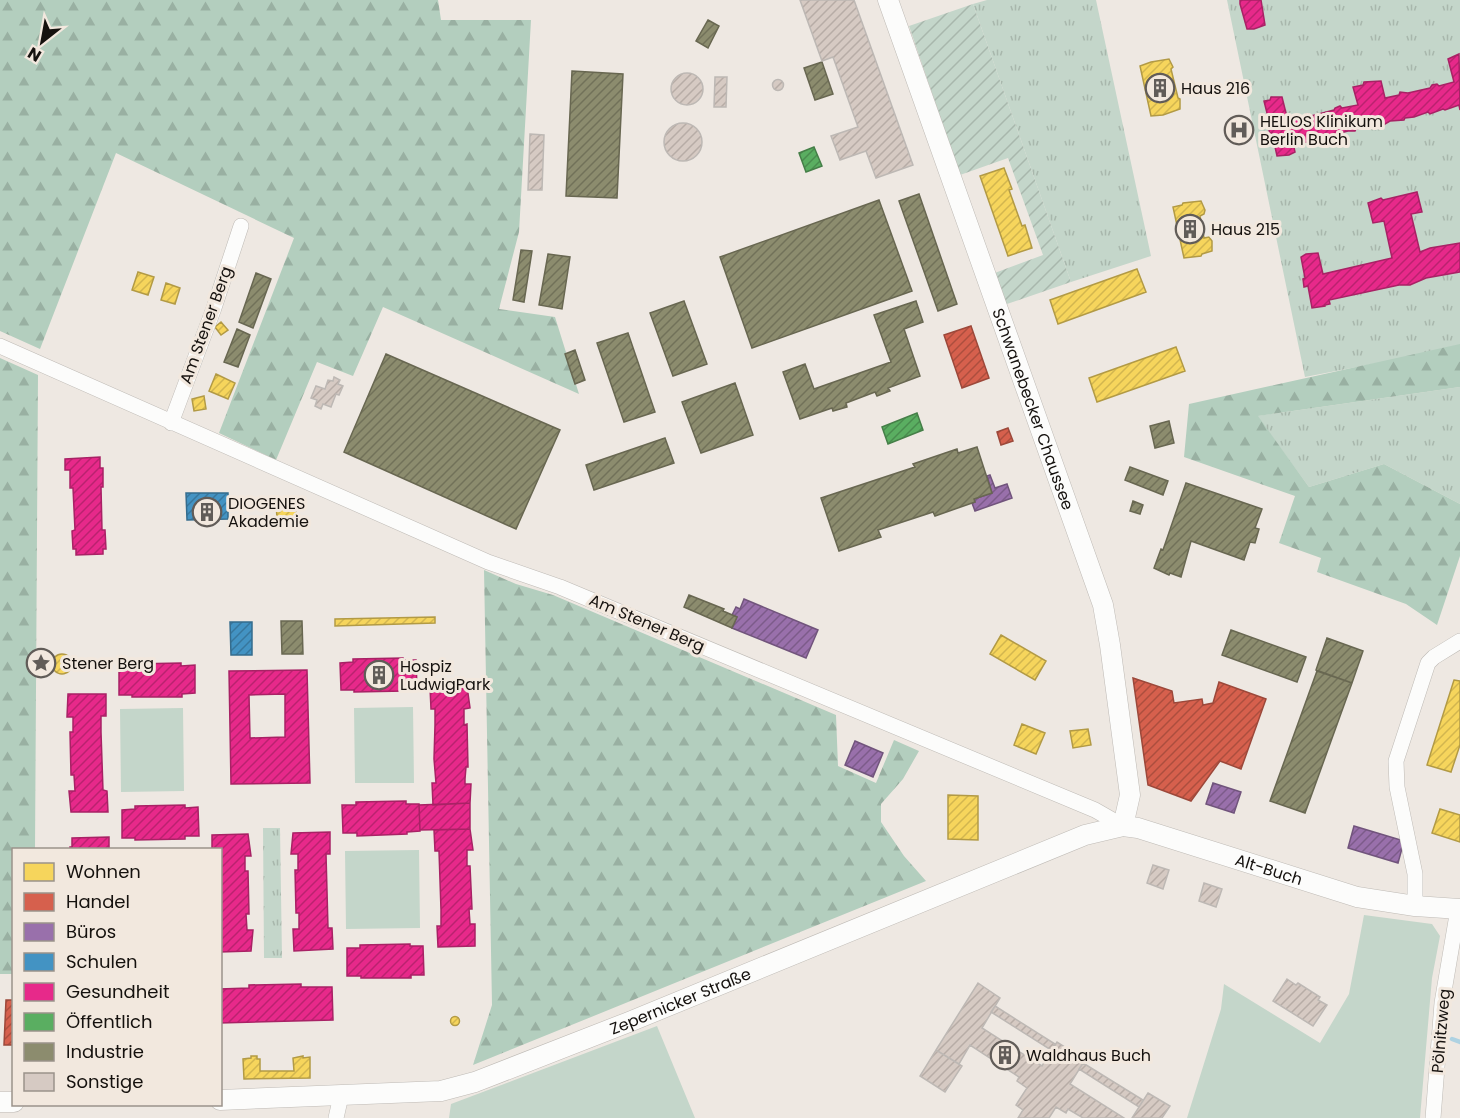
<svg xmlns="http://www.w3.org/2000/svg" width="1460" height="1118" viewBox="0 0 1460 1118" font-family="Poppins,sans-serif">
<style>
.grass{fill:url(#grass-tufts)}
.forest{fill:url(#forest-firs)}
.park{fill:#c4d6ca}
.garden{fill:url(#garden-furrows)}
.homes{fill:url(#homes-hatch);stroke:#b29a45;stroke-width:1.5}
.shops{fill:url(#shops-hatch);stroke:#9c483a;stroke-width:1.5}
.offices{fill:url(#offices-hatch);stroke:#71547c;stroke-width:1.5}
.schools{fill:url(#schools-hatch);stroke:#356c8d;stroke-width:1.5}
.health{fill:url(#health-hatch);stroke:#a82265;stroke-width:1.5;fill-rule:evenodd}
.public{fill:url(#public-hatch);stroke:#457f48;stroke-width:1.5}
.industry{fill:url(#industry-hatch);stroke:#686751;stroke-width:1.5}
.lines{fill:none;stroke-linecap:round;stroke-linejoin:round}
.stream{stroke:#aed2e2;stroke-width:4.5}
.building{fill:url(#building-hatch);stroke:#bdb8b4;stroke-width:1.5}
.minor-casing{stroke:#bebab5;stroke-width:16}
.major-casing{stroke:#bebab5;stroke-width:21}
.minor{stroke:#fcfcfb;stroke-width:15}
.major{stroke:#fcfcfb;stroke-width:20}
.labels{text-anchor:middle;dominant-baseline:central;stroke-width:6;stroke-linejoin:round;paint-order:stroke}
.poi-label{font-size:16px;fill:#15110e;stroke:#f2e8de;text-anchor:start}
.street-label{font-size:16px;fill:#15110e;stroke:#f2e8de}
</style>
<defs>
<pattern id="grass-tufts" width="24" height="20" patternUnits="userSpaceOnUse" patternTransform="scale(1.5)"><rect width="24" height="20" fill="#c4d6ca"/><path d="M3 7l-1-3M5 7V3M7 7l1-3M15 17l-1-3M17 17v-4M19 17l1-3" fill="none" stroke="#a8b7ac"/></pattern>
<pattern id="forest-firs" width="22" height="20" patternUnits="userSpaceOnUse" patternTransform="scale(1.5)"><rect width="22" height="20" fill="#b3cebe"/><path d="M5 1l3.5 6h-7zM16 11l3.5 6h-7z" fill="#99b0a2"/></pattern>
<pattern id="garden-furrows" width="10" height="10" patternUnits="userSpaceOnUse" patternTransform="scale(1.5)"><rect width="10" height="10" fill="#c4d6ca"/><path d="M-1 1l2-2M0 10L10 0M9 11l2-2" fill="none" stroke="#a8b7ac"/></pattern>
<pattern id="homes-hatch" width="6" height="6" patternUnits="userSpaceOnUse" patternTransform="scale(1.5)"><rect width="6" height="6" fill="#f6d55c"/><path d="M-1 1l2-2M0 6l6-6M5 7l2-2" fill="none" stroke="#d2b64f"/></pattern>
<pattern id="shops-hatch" width="6" height="6" patternUnits="userSpaceOnUse" patternTransform="scale(1.5)"><rect width="6" height="6" fill="#d6604d"/><path d="M-1 1l2-2M0 6l6-6M5 7l2-2" fill="none" stroke="#ac4e3e"/></pattern>
<pattern id="offices-hatch" width="6" height="6" patternUnits="userSpaceOnUse" patternTransform="scale(1.5)"><rect width="6" height="6" fill="#9970ab"/><path d="M-1 1l2-2M0 6l6-6M5 7l2-2" fill="none" stroke="#7c5b8a"/></pattern>
<pattern id="schools-hatch" width="6" height="6" patternUnits="userSpaceOnUse" patternTransform="scale(1.5)"><rect width="6" height="6" fill="#4393c3"/><path d="M-1 1l2-2M0 6l6-6M5 7l2-2" fill="none" stroke="#37779d"/></pattern>
<pattern id="health-hatch" width="6" height="6" patternUnits="userSpaceOnUse" patternTransform="scale(1.5)"><rect width="6" height="6" fill="#e7298a"/><path d="M-1 1l2-2M0 6l6-6M5 7l2-2" fill="none" stroke="#ba226f"/></pattern>
<pattern id="public-hatch" width="6" height="6" patternUnits="userSpaceOnUse" patternTransform="scale(1.5)"><rect width="6" height="6" fill="#5aae61"/><path d="M-1 1l2-2M0 6l6-6M5 7l2-2" fill="none" stroke="#498c4e"/></pattern>
<pattern id="industry-hatch" width="6" height="6" patternUnits="userSpaceOnUse" patternTransform="scale(1.5)"><rect width="6" height="6" fill="#8c8c6e"/><path d="M-1 1l2-2M0 6l6-6M5 7l2-2" fill="none" stroke="#717159"/></pattern>
<pattern id="building-hatch" width="6" height="6" patternUnits="userSpaceOnUse" patternTransform="scale(1.5)"><rect width="6" height="6" fill="#d6cac3"/><path d="M-1 1l2-2M0 6l6-6M5 7l2-2" fill="none" stroke="#b7aca6"/></pattern>
</defs>
<rect width="100%" height="100%" fill="#eee8e2"/>
<!-- grass -->
<path class="grass" d="M987,0H1096L1151,256L1071,282L973,4Z
M1227,0H1460V347L1305,377Z
M1460,387V504L1384,464L1309,487L1257,416Z
M263,828H280L282,958H264Z"/>
<!-- forest -->
<path class="forest" d="M0,0H438L441,20H531L519,232L499,309L555,317L579,394L383,307L353,376L317,362L276,460L219,433L294,238L116,153L40,349L0,331Z
M1460,344V387L1258,416L1309,487L1384,464L1460,504V556L1437,625L1406,604L1317,572L1321,558L1279,543L1295,496L1184,457L1189,404Z
M0,358L38,375L35,849L14,850L13,974H0Z
M484,570L516,584L553,595L836,715L838,766L876,783L894,740L919,751L903,779L881,804V822L904,856L926,881L473,1065L492,1005Z"/>
<!-- park -->
<path class="park" d="M413,707L414,783H355L354,708Z
M183,708L184,791L121,792L120,709Z
M419,850L420,928L346,929L345,851Z
M1364,915L1432,924L1440,936L1432,978L1420,1118H1187L1221,1009L1224,984L1320,1043L1349,994Z
M657,1026L695,1118H449L451,1104Z"/>
<!-- garden -->
<path class="garden" d="M973,4L1071,282L1004,305L992,274L1043,255L1008,158L960,175L909,26Z"/>
<!-- homes -->
<path class="homes" d="M1169,59L1173,67L1171,69L1178,98L1180,99V109L1163,115L1151,116L1140,66L1151,62Z
M1004,168L1012,189L1009,190L1022,226L1025,225L1032,248L1008,256L980,176Z
M1201,201L1205,210L1204,214L1200,216L1204,238L1209,237L1212,241V251L1202,254L1201,256L1184,258L1173,207L1182,205L1183,203Z
M1137,269L1146,292L1058,324L1050,300Z
M138,272L154,277L148,295L132,290Z
M166,283L180,288L175,304L161,300Z
M221,322L228,330L221,335L215,327Z
M1176,347L1185,371L1097,402L1089,378Z
M216,374L235,383L228,399L209,391Z
M204,396L206,409L194,411L192,399Z
M276,501H296V519H277Z
M435,617V623L335,626V619Z
M1001,635L1046,661L1035,680L990,654Z
M52 664a10 10 0 1 1 20 0a10 10 0 1 1-20 0Z
M1454,680L1460,681V745L1451,772L1427,765Z
M1022,724L1045,733L1036,754L1014,745Z
M1088,729L1091,745L1073,748L1070,731Z
M948,795L978,796V840L948,839Z
M1440,809L1460,815V842L1432,833Z
M450.5 1021a4.5 4.5 0 1 1 9 0a4.5 4.5 0 1 1-9 0Z
M251,1056H257V1059H260V1071H294L293,1058L303,1056V1058L310,1057V1078L244,1079L243,1059L251,1058Z"/>
<!-- shops -->
<path class="shops" d="M971,326L989,378L962,388L944,335Z
M1008,428L1013,441L1001,445L997,432Z
M1133,678L1172,691L1174,703L1202,699L1203,705L1213,703L1219,682L1266,699L1241,769L1220,761L1191,801L1148,785Z
M6,1000H14V1045H4Z"/>
<!-- offices -->
<path class="offices" d="M990,475L995,488L1007,484L1012,498L975,511L972,503L975,502L974,499L992,493L987,476Z
M744,599L818,630L806,658L732,628L737,617L732,615L736,607L740,609Z
M855,741L883,753L873,777L845,765Z
M1213,783L1241,792L1234,813L1206,804Z
M1354,826L1404,841L1398,863L1348,848Z"/>
<!-- schools -->
<path class="schools" d="M186,493H228V519L187,520Z
M230,622H252V655H231Z"/>
<!-- health -->
<path class="health" d="M1240,0H1261L1265,25L1254,29H1247L1240,4Z
M1459,54L1460,110L1459,105L1445,110L1443,109L1430,114L1428,112L1414,117L1405,118L1404,120L1390,121L1380,127H1363L1356,129L1355,131H1348L1340,133L1339,135L1324,136L1323,138H1316L1309,140L1308,142L1293,143L1295,152L1289,155L1277,156L1272,133L1270,134L1268,126L1270,125L1264,101L1270,100L1271,97H1282L1288,121L1303,117L1304,115L1308,114L1311,116L1334,110L1335,108L1340,106L1342,108L1358,105L1353,87L1363,85L1364,82L1381,81L1385,98L1399,95L1400,92L1408,93L1430,88L1432,85L1437,84L1439,86L1454,82L1448,59Z
M1417,192L1422,212L1411,214L1420,252L1430,248L1460,243V272L1426,278L1410,285H1399L1329,300L1330,304L1325,305V306L1312,308L1308,286L1304,287L1303,279L1305,278L1301,257L1306,254L1318,253L1323,274L1392,258L1384,221L1373,223L1368,203L1381,198L1383,200Z
M100,457V468H103V487H101L102,530H105L106,549H103V554L76,555V549H73L72,531L75,530L73,488H70V470H65V459Z
M403,658V660H416L417,688L403,689L404,691L354,692V690H341L340,663L353,662V659Z
M181,663V666L195,665V693L182,694V697H132V695H119V668L132,667V664Z
M307,670L310,783L231,784L229,671ZM285,694V737L250,738L249,695Z
M467,686L470,708L464,709V725L467,724L468,767H466L465,779V784H471L470,803L433,805L432,783H436L434,759L435,725V709H431L430,687Z
M68,694H106V716H101V732L103,790L107,791L108,812H71L69,791H75L74,775H71L70,732H73V717H67Z
M406,801V804H419L420,831L407,832V834L357,836V833H343L342,805H356V802Z
M470,803V829L420,830L419,805Z
M185,805V808L198,807L199,836H185V839L135,840V838H122V810L135,809V806Z
M470,829L473,850H467V866H470L472,909H469L470,924H475V946L438,947L437,926H441V910L439,851H435L434,830Z
M330,832V854H326L328,928H332L333,949L294,951L293,929H299V913H296L295,870H298V854H291L293,833Z
M248,834L251,856H245V871H248L249,914H246L247,930H253L251,951L220,952V850H212V835Z
M109,837V850H70V847H72V838Z
M410,944V946H423L424,975H411V978H361V976H347V948H360V945Z
M301,984V987H332L333,1020L220,1023V989L249,988V985Z"/>
<!-- public -->
<path class="public" d="M814,147L822,166L806,172L799,153Z
M917,413L923,430L888,444L882,427Z"/>
<!-- industry -->
<path class="industry" d="M708,20L719,26L708,48L696,41Z
M822,62L833,94L815,100L804,68Z
M572,71L623,74L617,198L566,196Z
M919,194L957,304L938,311L899,201Z
M879,200L912,291L752,348L720,257Z
M521,250L532,251L524,302L513,300Z
M548,254L570,257L562,309L539,305Z
M256,273L271,279L253,328L239,322Z
M684,301L707,364L673,376L650,313Z
M916,301L923,322L904,329L920,376L888,388L890,391L877,396L875,392L846,403L847,407L833,411L832,408L800,419L783,372L805,364L814,389L891,362L874,315Z
M237,329L250,335L238,367L224,362Z
M628,333L655,412L624,422L597,343Z
M575,350L585,380L575,384L565,354Z
M386,354L560,430L516,529L344,452Z
M735,383L753,435L701,453L682,402Z
M1169,421L1174,443L1155,448L1150,426Z
M665,438L674,463L594,490L586,465Z
M977,447L992,493L974,499L975,502L935,516L933,512L878,530L881,537L839,551L821,498L915,467L913,464L957,449L958,453Z
M1130,467L1168,481L1163,495L1125,480Z
M1186,483L1262,509L1255,528L1259,529L1255,543L1250,542L1244,560L1191,541L1181,577L1170,573L1169,575L1154,568L1161,549L1163,550Z
M1133,501L1143,505L1140,514L1130,511Z
M689,595L724,609L723,611L737,617L732,628L684,607Z
M281,621H302L303,654H282Z
M1231,630L1306,657L1297,682L1222,655Z
M1327,638L1363,651L1352,683L1316,670Z
M1317,671L1352,683L1305,813L1270,801Z"/>
<g class="lines">
<!-- stream -->
<path class="stream" d="M1452,1039L1460,1042"/>
</g>
<!-- building -->
<path class="building" d="M800,0H854L913,165L876,178L866,151L840,160L831,136L858,127L833,57L822,61Z
M671 89a16 16 0 1 1 32 0a16 16 0 1 1-32 0Z
M715,77H727L726,107H714Z
M772.5 85a5.5 5.5 0 1 1 11 0a5.5 5.5 0 1 1-11 0Z
M664 142a19 19 0 1 1 38 0a19 19 0 1 1-38 0Z
M530,134L544,135L542,190H528Z
M334,377L340,380L338,384L343,386L339,395L336,394L331,407L323,404L321,409L315,406L317,400L311,398L316,386L325,389L328,380L333,381Z
M1153,865L1169,870L1163,889L1147,883Z
M1204,883L1222,889L1216,907L1199,901Z
M1287,979L1296,985L1298,983L1320,997L1318,1000L1327,1005L1313,1026L1273,1001Z
M978,983L1000,998L982,1028L1042,1066L1057,1042L1085,1060L1070,1084L1124,1118H1083L1068,1109L1066,1113L1056,1107L1049,1118H1018L1023,1110L1016,1105L1027,1088L1017,1081L1019,1077L970,1045L959,1064L936,1050Z
M995,1006L1055,1044L1051,1050L991,1012Z
M936,1050L962,1066L945,1092L920,1076Z
M1083,1063L1143,1100L1139,1107L1079,1069Z
M1148,1093L1170,1106L1162,1118H1132Z"/>
<g class="lines">
<!-- minor casing -->
<g class="minor-casing">
<path id="minor" d="M0,346L488,562L560,587L1095,810L1123,826
M171,423L214,308L241,226
M1415,906V874L1397,787L1396,761L1428,663L1434,657L1460,641
M336,1118L341,1096
M1433,1118L1442,1003L1458,909"/>
</g>
<!-- major casing -->
<g class="major-casing">
<g id="major">
<path id="s1" d="M888,0L1103,605L1110,645L1130,795L1123,826"/>
<path id="s2" d="M220,1100L441,1091L475,1082L629,1022L1085,835L1123,826L1138,828L1357,897L1415,906L1460,909"/>
<path d="M0,1102H14"/>
</g>
</g>
<!-- minor -->
<use href="#minor" class="minor"/>
<!-- major -->
<use href="#major" class="major"/>
</g>
<!-- icons -->
<defs>
<g id="building-ring" transform="scale(1.5)"><circle r="9.5" fill="#f2e8de" stroke="#615c58" stroke-width="1.5"/><path d="M-4-6H4V6H1V3H-1V6H-4ZM-2.5-4.3h1.7v1.8h-1.7ZM.8-4.3h1.7v1.8H.8ZM-2.5-1h1.7V.8h-1.7ZM.8-1h1.7V.8H.8Z" fill="#615c58"/></g>
<g id="hospital-ring" transform="scale(1.5)"><circle r="9.5" fill="#f2e8de" stroke="#615c58" stroke-width="1.5"/><path d="M-5-5h3v3.5h4V-5h3V5h-3V1.5h-4V5h-3Z" fill="#615c58"/></g>
<g id="sight-ring" transform="scale(1.5)"><circle r="9.5" fill="#f2e8de" stroke="#615c58" stroke-width="1.5"/><path d="M0-6L1.8-2.2L6-1.7L2.9 1.2L3.7 5.4L0 3.3L-3.7 5.4L-2.9 1.2L-6-1.7L-1.8-2.2Z" fill="#615c58"/></g>
</defs>
<g fill-rule="evenodd">
<use href="#building-ring" x="1160" y="88"/>
<use href="#hospital-ring" x="1239" y="130"/>
<use href="#building-ring" x="1190" y="229"/>
<use href="#building-ring" x="207" y="512"/>
<use href="#sight-ring" x="41" y="663"/>
<use href="#building-ring" x="379" y="675"/>
<use href="#building-ring" x="1005" y="1055"/>
</g>
<g class="labels">
<!-- poi labels -->
<g class="poi-label">
<text x="1181" y="88">Haus 216</text>
<text x="1260" y="121">HELIOS Klinikum<tspan x="1260" dy="18">Berlin Buch</tspan></text>
<text x="1211" y="229">Haus 215</text>
<text x="228" y="503">DIOGENES<tspan x="228" dy="18">Akademie</tspan></text>
<text x="62" y="663">Stener Berg</text>
<text x="400" y="666">Hospiz<tspan x="400" dy="18">LudwigPark</tspan></text>
<text x="1026" y="1055">Waldhaus Buch</text>
</g>
<!-- street labels -->
<g class="street-label">
<text transform="translate(206 325) rotate(-70)">Am Stener Berg</text>
<text stroke="none"><textPath href="#s1" startOffset="434">Schwanebecker Chaussee</textPath></text>
<text transform="translate(647 623) rotate(23)">Am Stener Berg</text>
<text stroke="none"><textPath href="#s2" startOffset="1106">Alt-Buch</textPath></text>
<text stroke="none"><textPath href="#s2" startOffset="477">Zepernicker Straße</textPath></text>
<text transform="translate(1441 1031) rotate(-85)">Pölnitzweg</text>
</g>
</g>
<!-- legend -->
<rect x="12" y="848" width="210" height="258" fill="#f2e8de" stroke="#9a928b" stroke-width="1.5"/>
<rect x="24" y="863" width="30" height="18" fill="#f6d55c" stroke="#9a928b" stroke-width="1.5"/>
<text x="66" y="878" font-size="18" fill="#15110e">Wohnen</text>
<rect x="24" y="893" width="30" height="18" fill="#d6604d" stroke="#9a928b" stroke-width="1.5"/>
<text x="66" y="908" font-size="18" fill="#15110e">Handel</text>
<rect x="24" y="923" width="30" height="18" fill="#9970ab" stroke="#9a928b" stroke-width="1.5"/>
<text x="66" y="938" font-size="18" fill="#15110e">Büros</text>
<rect x="24" y="953" width="30" height="18" fill="#4393c3" stroke="#9a928b" stroke-width="1.5"/>
<text x="66" y="968" font-size="18" fill="#15110e">Schulen</text>
<rect x="24" y="983" width="30" height="18" fill="#e7298a" stroke="#9a928b" stroke-width="1.5"/>
<text x="66" y="998" font-size="18" fill="#15110e">Gesundheit</text>
<rect x="24" y="1013" width="30" height="18" fill="#5aae61" stroke="#9a928b" stroke-width="1.5"/>
<text x="66" y="1028" font-size="18" fill="#15110e">Öffentlich</text>
<rect x="24" y="1043" width="30" height="18" fill="#8c8c6e" stroke="#9a928b" stroke-width="1.5"/>
<text x="66" y="1058" font-size="18" fill="#15110e">Industrie</text>
<rect x="24" y="1073" width="30" height="18" fill="#d6cac3" stroke="#9a928b" stroke-width="1.5"/>
<text x="66" y="1088" font-size="18" fill="#15110e">Sonstige</text>
<!-- north arrow -->
<g transform="translate(42 42) rotate(211)" stroke="#f2e8de" stroke-width="4.5" paint-order="stroke">
<path d="M0-4.5L10 22L0 15L-10 22Z" fill="#15110e"/>
<text y="-9" font-size="16" font-weight="bold" text-anchor="middle" fill="#15110e">N</text>
</g>
</svg>
